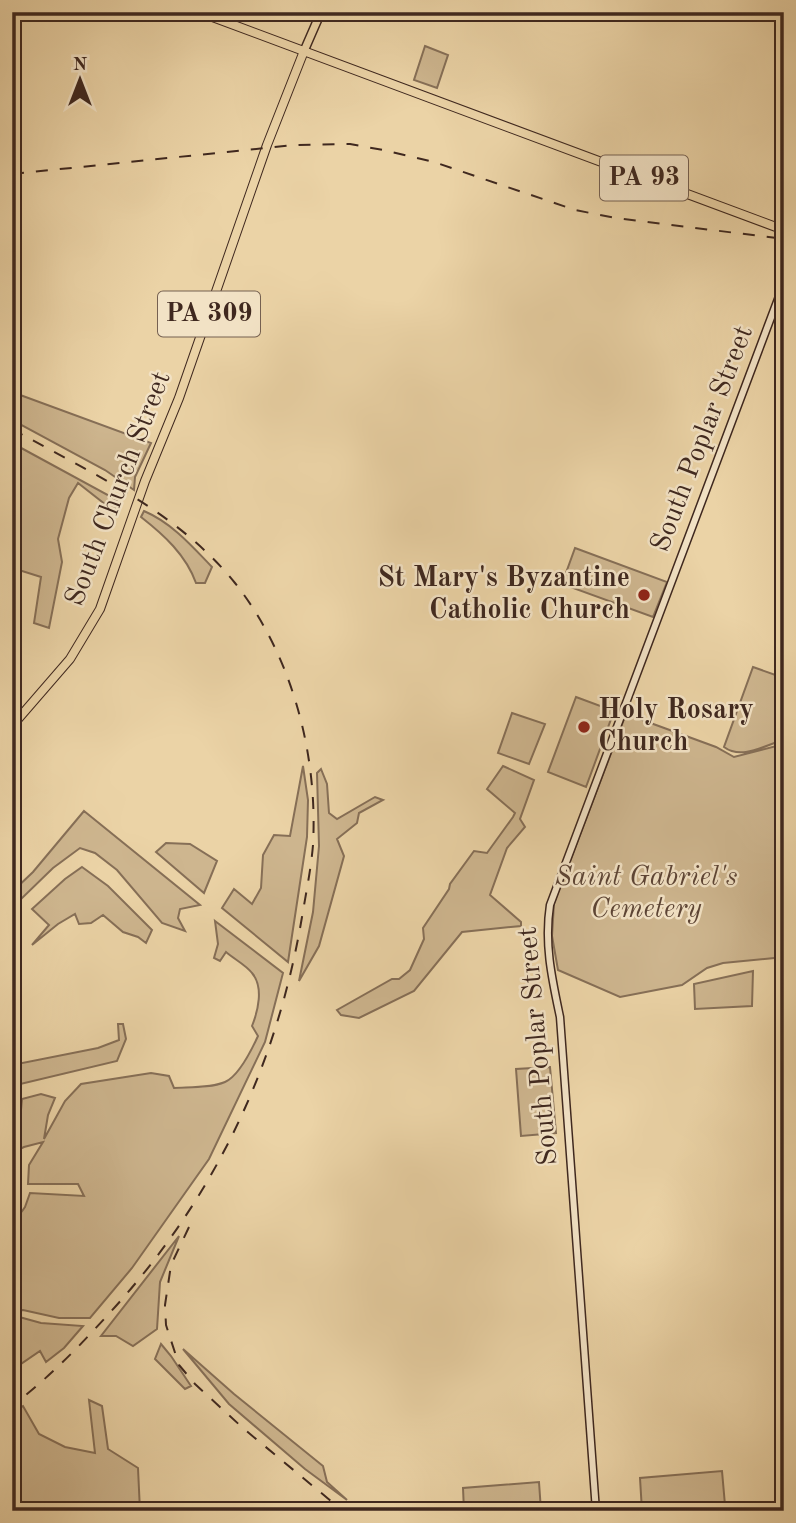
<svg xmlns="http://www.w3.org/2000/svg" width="796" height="1523" viewBox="0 0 796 1523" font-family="'Old Standard TT',serif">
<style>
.green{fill:#ceb68f;stroke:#866f57;stroke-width:2}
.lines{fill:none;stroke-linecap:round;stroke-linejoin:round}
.secondary-casing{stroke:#3f281f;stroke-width:9}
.primary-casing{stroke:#3f281f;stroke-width:10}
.highway-casing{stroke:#3f281f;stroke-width:10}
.secondary{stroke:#f2e2c5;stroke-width:6}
.primary{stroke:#ebd3a6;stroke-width:7}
.highway{stroke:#ebd3a6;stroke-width:8}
.rail{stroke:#3f281f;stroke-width:2;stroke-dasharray:12 12;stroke-linecap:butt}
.poi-dot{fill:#8f2418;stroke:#f2e2c5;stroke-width:2.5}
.labels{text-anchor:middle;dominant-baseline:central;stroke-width:5;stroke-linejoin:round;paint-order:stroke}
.shield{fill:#f2e2c5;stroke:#756051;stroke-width:2}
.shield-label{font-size:26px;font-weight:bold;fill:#3f281f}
.street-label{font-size:28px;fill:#3f281f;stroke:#f2e2c5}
.poi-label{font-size:28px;font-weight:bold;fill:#3f281f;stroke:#f2e2c5;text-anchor:end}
.park-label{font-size:28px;font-style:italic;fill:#5c4435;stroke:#f2e2c5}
</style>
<rect width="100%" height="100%" fill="#ebd3a6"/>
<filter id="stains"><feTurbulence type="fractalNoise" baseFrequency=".00286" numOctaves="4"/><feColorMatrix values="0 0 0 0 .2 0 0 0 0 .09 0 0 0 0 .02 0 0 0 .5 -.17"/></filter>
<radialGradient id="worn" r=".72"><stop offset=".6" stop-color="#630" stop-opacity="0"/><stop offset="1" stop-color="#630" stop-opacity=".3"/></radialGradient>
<!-- green -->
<path class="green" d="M425,46L448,55L437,88L414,80Z
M12,392L151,443L135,477L134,490L105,470L12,420Z
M12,443L117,500L115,512L78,483L69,498L58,539L62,562L49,628L34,623L41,577L19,570L12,571Z
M144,511C172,523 192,546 212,567L205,583H196C186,555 164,535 141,517Z
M575,548L667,582L653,617L562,584Z
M753,667L784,678V728L777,742C760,748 740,759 724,747Z
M576,697L614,711L586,787L548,772Z
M512,713L545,724L529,764L498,753Z
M626,714L716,747L734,757L784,744V957L723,963L707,968L682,985L620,997L558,970L552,936L554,903Z
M303,766L308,800L307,837L288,962L222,908L234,889L252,904L261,888L263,855L274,835L290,836Z
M503,766L534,780L520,819L525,827L507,848L490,895L521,922V926L462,932L414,991L359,1018L341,1015L337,1010L392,979H399L410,970L424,939L423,928L449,889L450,884L474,851L487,853L513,817L515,813L487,789Z
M321,769L327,784L329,813L337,819L375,797L383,800L359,813L357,823L337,839L344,856L319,946L299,981L313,912L319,846L317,773Z
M84,811L200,905L180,909L178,918L185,931L162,923L117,870L95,853L80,848L53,868L17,903L12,899V892L33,872Z
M166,843L190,844L217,861L204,893L156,852Z
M82,867L108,886L152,930L146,943L138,937L123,932L103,915L91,923L79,924L75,914L58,924L32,945L49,925L32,909L65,879Z
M215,921L283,973L265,1042L209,1159L132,1268L90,1318H59L23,1310L12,1311V1225L25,1207L30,1193L84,1196L78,1184H28L29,1165L43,1142L24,1147L12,1153V1126L20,1121L22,1099L41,1094L55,1098L48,1115L44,1139L65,1101L81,1084L151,1073L169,1076L174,1088C190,1087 211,1088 225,1082C239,1076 252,1049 258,1036L252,1026C258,1011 264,987 252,973C246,965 234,959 226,952L220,961L214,958L218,944Z
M753,971L752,1006L695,1009L694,984Z
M118,1024H123L126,1039L117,1061L12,1086V1065L98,1048L119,1040Z
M550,1067L556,1133L521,1136L516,1069Z
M179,1236L160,1282L157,1329L133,1346L116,1336H101Z
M12,1315L41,1323L83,1326L64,1348L46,1362L40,1351L12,1370Z
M161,1344L171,1356L191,1386L185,1389L155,1359Z
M183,1349L234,1394L323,1466L327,1482L347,1500L305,1469L229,1404Z
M89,1400L102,1406L108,1449L138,1468L140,1511H12V1506H23L12,1493V1412L23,1406L39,1434L65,1447L95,1453Z
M722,1471L725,1505L642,1511L640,1478Z
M539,1482L541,1511H464L463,1488Z"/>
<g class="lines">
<!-- secondary casing -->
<g class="secondary-casing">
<path id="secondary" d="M596,1511L560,1017C552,979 544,944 550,905L784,283"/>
</g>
<!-- primary casing -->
<g class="primary-casing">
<path id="primary" d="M304,51L321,12"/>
</g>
<!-- highway casing -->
<g class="highway-casing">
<path id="highway" d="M199,12L784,230
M12,726L70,659L100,609L145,481L179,398L267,145L304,51"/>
</g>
<!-- secondary -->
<use href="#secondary" class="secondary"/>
<!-- primary -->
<use href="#primary" class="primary"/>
<!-- highway -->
<use href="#highway" class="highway"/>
<!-- rail -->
<path class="rail" d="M12,174L295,145L350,144L383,150L434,162L575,210L616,218L784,239
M12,429C91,473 177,511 235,583C292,655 318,754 313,845C311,869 306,893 302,917C276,1071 211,1204 105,1318C76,1350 46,1380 12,1406
M189,1227L171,1265L165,1305L166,1325L179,1365L195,1384L244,1429L343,1511
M735,1511L784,1507"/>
</g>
<!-- markers -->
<g class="poi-dot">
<circle cx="644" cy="595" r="7"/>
<circle cx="584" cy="727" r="7"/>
</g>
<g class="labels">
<!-- shield labels -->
<g class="shield">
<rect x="600" y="155.5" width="88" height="45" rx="5"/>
<rect x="158" y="291.5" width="102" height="45" rx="5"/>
</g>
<g class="shield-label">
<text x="644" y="178">PA 93</text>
<text x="209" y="314">PA 309</text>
</g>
<!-- street labels -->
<g class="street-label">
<text transform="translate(703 439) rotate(-69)">South Poplar Street</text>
<text transform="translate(119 489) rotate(-69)">South Church Street</text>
<text transform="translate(539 1046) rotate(-95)">South Poplar Street</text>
</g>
<!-- poi labels -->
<g class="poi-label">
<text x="630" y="579">St Mary's Byzantine<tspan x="630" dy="32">Catholic Church</tspan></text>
<text x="598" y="711" text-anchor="start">Holy Rosary<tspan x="598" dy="32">Church</tspan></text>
</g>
<!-- park labels -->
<g class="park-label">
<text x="646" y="878">Saint Gabriel's<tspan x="646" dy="32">Cemetery</tspan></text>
</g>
</g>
<!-- margin -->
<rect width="796" height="1523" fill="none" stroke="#ebd3a6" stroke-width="42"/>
<rect x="14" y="14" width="768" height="1495" fill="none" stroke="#3f281f" stroke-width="3.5"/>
<rect x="21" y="21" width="754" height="1481" fill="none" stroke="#3f281f" stroke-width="2"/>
<!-- north arrow -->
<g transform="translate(80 80)" stroke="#f2e2c5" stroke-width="5" paint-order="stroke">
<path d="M0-5L12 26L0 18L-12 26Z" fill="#3f281f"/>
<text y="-10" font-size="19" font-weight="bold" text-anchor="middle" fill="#3f281f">N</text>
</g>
<rect width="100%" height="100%" filter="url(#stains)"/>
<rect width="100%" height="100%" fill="url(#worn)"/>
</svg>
